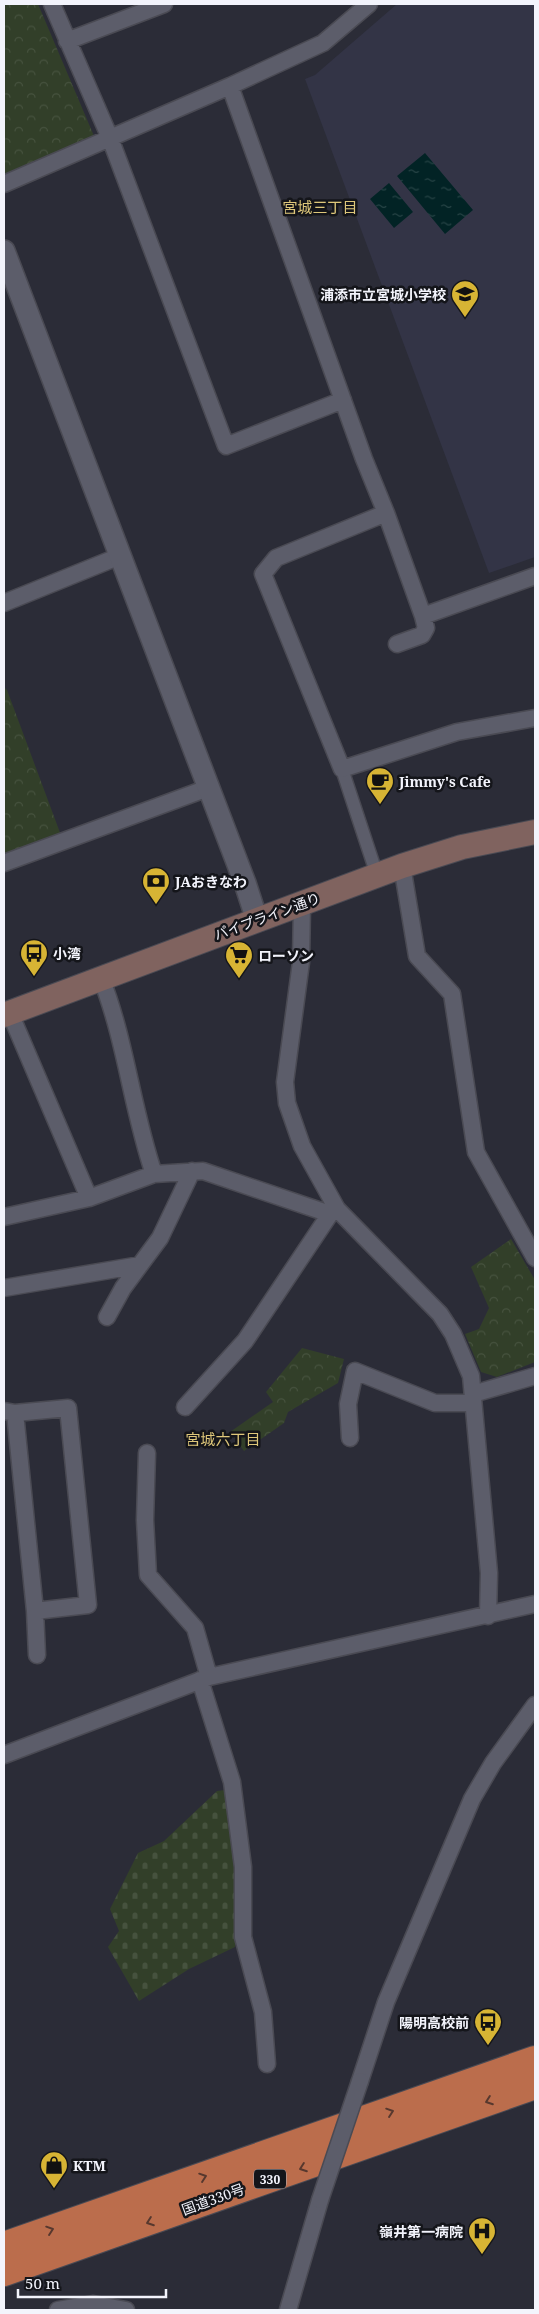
<svg xmlns="http://www.w3.org/2000/svg" width="539" height="2314" viewBox="0 0 539 2314" font-family="'Noto Serif','Noto Sans JP',serif">
<style>
.built{fill:#333446}
.forest{fill:url(#forest-crowns)}
.cemetery{fill:url(#cemetery-stones)}
.water{fill:url(#water-ripples)}
.lines{fill:none;stroke-linecap:round;stroke-linejoin:round}
.pedestrian-casing{stroke:#4a4a53;stroke-width:15}
.minor-casing{stroke:#4a4a53;stroke-width:19}
.tertiary-casing{stroke:#4a4a53;stroke-width:24}
.secondary-casing{stroke:#4a4a53;stroke-width:26}
.trunk-casing{stroke:#4a4a53;stroke-width:30}
.pedestrian{stroke:#5c5d6a;stroke-width:12}
.minor{stroke:#5c5d6a;stroke-width:16}
.tertiary{stroke:#5c5d6a;stroke-width:21}
.secondary{stroke:#80635f;stroke-width:24}
.trunk{stroke:#bb6d4c;stroke-width:28}
.minor-bridge-casing{stroke:#4a4a53;stroke-width:19;stroke-linecap:butt}
.minor-bridge{stroke:#5c5d6a;stroke-width:16}
.oneway{stroke:#57382e}
.labels{text-anchor:middle;dominant-baseline:central;stroke-width:5;stroke-linejoin:round;paint-order:stroke}
.shield{fill:#14151a;stroke:#b0b1b8;stroke-width:1}
.shield-label{font-size:12px;font-weight:bold;fill:#f3f4fc}
.poi-label{font-size:14px;font-weight:bold;fill:#f3f4fc;stroke:#14151a;text-anchor:start}
.street-label{font-size:14px;fill:#f3f4fc;stroke:#14151a}
.neighbourhood-label{font-size:15px;fill:#dec77a;stroke:#14151a}
</style>
<defs>
<pattern id="forest-crowns" width="20" height="18" patternUnits="userSpaceOnUse" patternTransform="scale(1.25)"><rect width="20" height="18" fill="#323f29"/><path d="M2 6a3 3 0 1 1 6 0M12 15a3 3 0 1 1 6 0" fill="none" stroke="#46523e"/></pattern>
<pattern id="cemetery-stones" width="16" height="16" patternUnits="userSpaceOnUse" patternTransform="scale(1.25)"><rect width="16" height="16" fill="#323f29"/><path d="M2 7V4a2 2 0 0 1 4 0v3zM10 15v-3a2 2 0 0 1 4 0v3z" fill="#46523e"/></pattern>
<pattern id="water-ripples" width="26" height="14" patternUnits="userSpaceOnUse" patternTransform="scale(1.25)"><rect width="26" height="14" fill="#022325"/><path d="M2 4q2-2 4 0t4 0M15 11q2-2 4 0t4 0" fill="none" stroke="#274446"/></pattern>
</defs>
<rect width="100%" height="100%" fill="#2b2c37"/>
<!-- built -->
<path class="built" d="M397,4H535V557L489,573L305,79L315,75Z"/>
<!-- forest -->
<path class="forest" d="M4,4H38L94,136L4,174Z
M4,687L7,690L62,838L4,859Z
M511,1239L535,1280V1362L497,1377L481,1372L465,1334L479,1329L489,1308L471,1267Z
M302,1348L344,1359L338,1383L288,1412L284,1423L244,1451L230,1432L273,1402L266,1392Z"/>
<!-- cemetery -->
<path class="cemetery" d="M225,1790L239,1868L235,1947L189,1969L139,2001L108,1947L119,1931L110,1909L138,1853L164,1841L217,1791Z"/>
<!-- water -->
<path class="water" d="M425,153L473,210L445,234L397,176Z
M389,183L413,212L394,228L370,199Z"/>
<g class="lines">
<!-- pedestrian casing -->
<g class="pedestrian-casing">
<path id="pedestrian" d="M342,769L377,875"/>
</g>
<!-- minor casing -->
<g class="minor-casing">
<path id="minor" d="M52,4L110,138L226,446L343,400
M67,41L164,4
M230,86L364,459L386,513L423,616L426,628L422,635L397,644
M4,184L230,86L323,43L369,4
M386,513L276,558L263,574L342,769L457,732L535,718
M4,603L120,556
M423,616L535,576
M4,863L208,788
M402,866L417,956L452,994L476,1152L535,1258
M302,904L301,962L285,1082L287,1103L302,1146L337,1209L440,1314L453,1334L471,1376L489,1573L488,1616
M101,978C126,1041 132,1110 154,1174
M10,1013L89,1198
M4,1217L89,1198L154,1174L203,1171L330,1214L337,1209
M4,1288L140,1265
M107,1317L123,1288L160,1238L192,1171
M473,1394L535,1376
M185,1407L245,1341L330,1214
M4,1411L15,1413L68,1408L88,1605L35,1611
M15,1413L35,1611L37,1655
M350,1438L348,1404L355,1371L435,1403H473
M147,1453L145,1520L148,1575L195,1628L209,1677
M200,1680L232,1782L243,1867V1937L263,2012L267,2064
M4,1755L209,1677L535,1604
M360,2081L386,2002L472,1799L493,1763L535,1705
M58,2310L93,2304L126,2310
M288,2310L320,2200"/>
</g>
<!-- tertiary casing -->
<g class="tertiary-casing">
<path id="tertiary" d="M4,251L245,883L257,920"/>
</g>
<!-- secondary casing -->
<g class="secondary-casing">
<path id="secondary" d="M4,1015L402,866L462,847L535,832"/>
</g>
<!-- trunk casing -->
<g class="trunk-casing">
<path id="trunk" d="M4,2246L535,2060
M4,2272L535,2085"/>
</g>
<!-- pedestrian -->
<use href="#pedestrian" class="pedestrian"/>
<!-- minor -->
<use href="#minor" class="minor"/>
<!-- tertiary -->
<use href="#tertiary" class="tertiary"/>
<!-- secondary -->
<use href="#secondary" class="secondary"/>
<!-- trunk -->
<use href="#trunk" class="trunk"/>
<!-- minor-bridge casing -->
<g class="minor-bridge-casing">
<path id="minor-bridge" d="M320,2200L360,2081"/>
</g>
<!-- minor-bridge -->
<use href="#minor-bridge" class="minor-bridge"/>
</g>
<!-- one-way arrows -->
<defs><path id="oneway-chevron" d="M-2-3.5L2.5 0L-2 3.5" fill="none" stroke-width="1.6" stroke-linecap="round" stroke-linejoin="round" transform="scale(1.25)"/></defs>
<g class="oneway">
<use href="#oneway-chevron" transform="translate(489 2101) rotate(160)"/>
<use href="#oneway-chevron" transform="translate(390 2112) rotate(-19)"/>
<use href="#oneway-chevron" transform="translate(303 2168) rotate(160)"/>
<use href="#oneway-chevron" transform="translate(203 2177) rotate(-19)"/>
<use href="#oneway-chevron" transform="translate(150 2222) rotate(160)"/>
<use href="#oneway-chevron" transform="translate(50 2230) rotate(-19)"/>
</g>
<!-- icons -->
<defs>
<g id="school-pin" transform="scale(1.4375)"><path d="M0 17L-7.5 6A9.5 9.5 0 1 1 7.5 6Z" fill="#d7b434" stroke="#14151a"/><path d="M0-5L7-2L0 1L-7-2ZM-4 1L0 2.5L4 1V4Q0 6-4 4Z" fill="#111"/></g>
<g id="cafe-pin" transform="scale(1.4375)"><path d="M0 17L-7.5 6A9.5 9.5 0 1 1 7.5 6Z" fill="#d7b434" stroke="#14151a"/><path d="M-5.5-4.5H6V0H3Q3 3.5 0 3.5H-2.5Q-5.5 3.5-5.5 0ZM3-3.2v2h1.7v-2ZM-6 4.5H4V6H-6Z" fill="#111"/></g>
<g id="bank-pin" transform="scale(1.4375)"><path d="M0 17L-7.5 6A9.5 9.5 0 1 1 7.5 6Z" fill="#d7b434" stroke="#14151a"/><path d="M-6-4H6V4H-6ZM0-2.3a2.3 2.3 0 1 0 0 4.6a2.3 2.3 0 1 0 0-4.6Z" fill="#111"/></g>
<g id="bus-pin" transform="scale(1.4375)"><path d="M0 17L-7.5 6A9.5 9.5 0 1 1 7.5 6Z" fill="#d7b434" stroke="#14151a"/><path d="M-5-6H5V4H4V6H2V4H-2V6H-4V4H-5ZM-3.5-4V0h7V-4ZM-3.5 1.2v1.5H-2V1.2ZM2 1.2v1.5H3.5V1.2Z" fill="#111"/></g>
<g id="supermarket-pin" transform="scale(1.4375)"><path d="M0 17L-7.5 6A9.5 9.5 0 1 1 7.5 6Z" fill="#d7b434" stroke="#14151a"/><path d="M-6-5.5h2.5l.6 2H6L4.5 2H-2.5L-4.4-4H-6ZM-1.5 3.2a1.3 1.3 0 1 0 .1 0ZM3 3.2a1.3 1.3 0 1 0 .1 0Z" fill="#111"/></g>
<g id="shop-pin" transform="scale(1.4375)"><path d="M0 17L-7.5 6A9.5 9.5 0 1 1 7.5 6Z" fill="#d7b434" stroke="#14151a"/><path d="M-5-2.5h2.3a2.7 3.5 0 0 1 5.4 0H5L5.5 6h-11ZM-1.5-2.5h3a1.5 2.3 0 0 0-3 0Z" fill="#111"/></g>
<g id="hospital-pin" transform="scale(1.4375)"><path d="M0 17L-7.5 6A9.5 9.5 0 1 1 7.5 6Z" fill="#d7b434" stroke="#14151a"/><path d="M-5-5h3v3.5h4V-5h3V5h-3V1.5h-4V5h-3Z" fill="#111"/></g>
</defs>
<g fill-rule="evenodd">
<use href="#school-pin" x="465" y="294"/>
<use href="#cafe-pin" x="380" y="781"/>
<use href="#bank-pin" x="156" y="881"/>
<use href="#bus-pin" x="34" y="953"/>
<use href="#supermarket-pin" x="239" y="955"/>
<use href="#bus-pin" x="488" y="2022"/>
<use href="#shop-pin" x="54" y="2165"/>
<use href="#hospital-pin" x="482" y="2231"/>
</g>
<g class="labels">
<!-- shield labels -->
<rect class="shield" x="254" y="2169.5" width="32" height="19" rx="4"/>
<g class="shield-label">
<text x="270" y="2179">330</text>
</g>
<!-- poi labels -->
<g class="poi-label">
<text x="446" y="294" text-anchor="end">浦添市立宮城小学校</text>
<text x="399" y="781">Jimmy's Cafe</text>
<text x="175" y="881">JAおきなわ</text>
<text x="53" y="953">小湾</text>
<text x="258" y="955">ローソン</text>
<text x="469" y="2022" text-anchor="end">陽明高校前</text>
<text x="73" y="2165">KTM</text>
<text x="463" y="2231" text-anchor="end">嶺井第一病院</text>
</g>
<!-- street labels -->
<g class="street-label">
<text transform="translate(267 916) rotate(-20)">パイプライン通り</text>
<text transform="translate(213 2199) rotate(-20)">国道330号</text>
</g>
<!-- neighbourhood labels -->
<g class="neighbourhood-label">
<text x="320" y="207">宮城三丁目</text>
<text x="223" y="1439">宮城六丁目</text>
</g>
</g>
<!-- border -->
<rect width="539" height="2314" fill="none" stroke="#f3f4fc" stroke-width="10"/>
<!-- scale -->
<path d="M18 2289v8h148v-8" fill="none" stroke="#f3f4fc" stroke-width="2.5"/>
<text x="25" y="2289" font-size="15" fill="#f3f4fc" stroke="#14151a" stroke-width="4" paint-order="stroke">50 m</text>
</svg>
